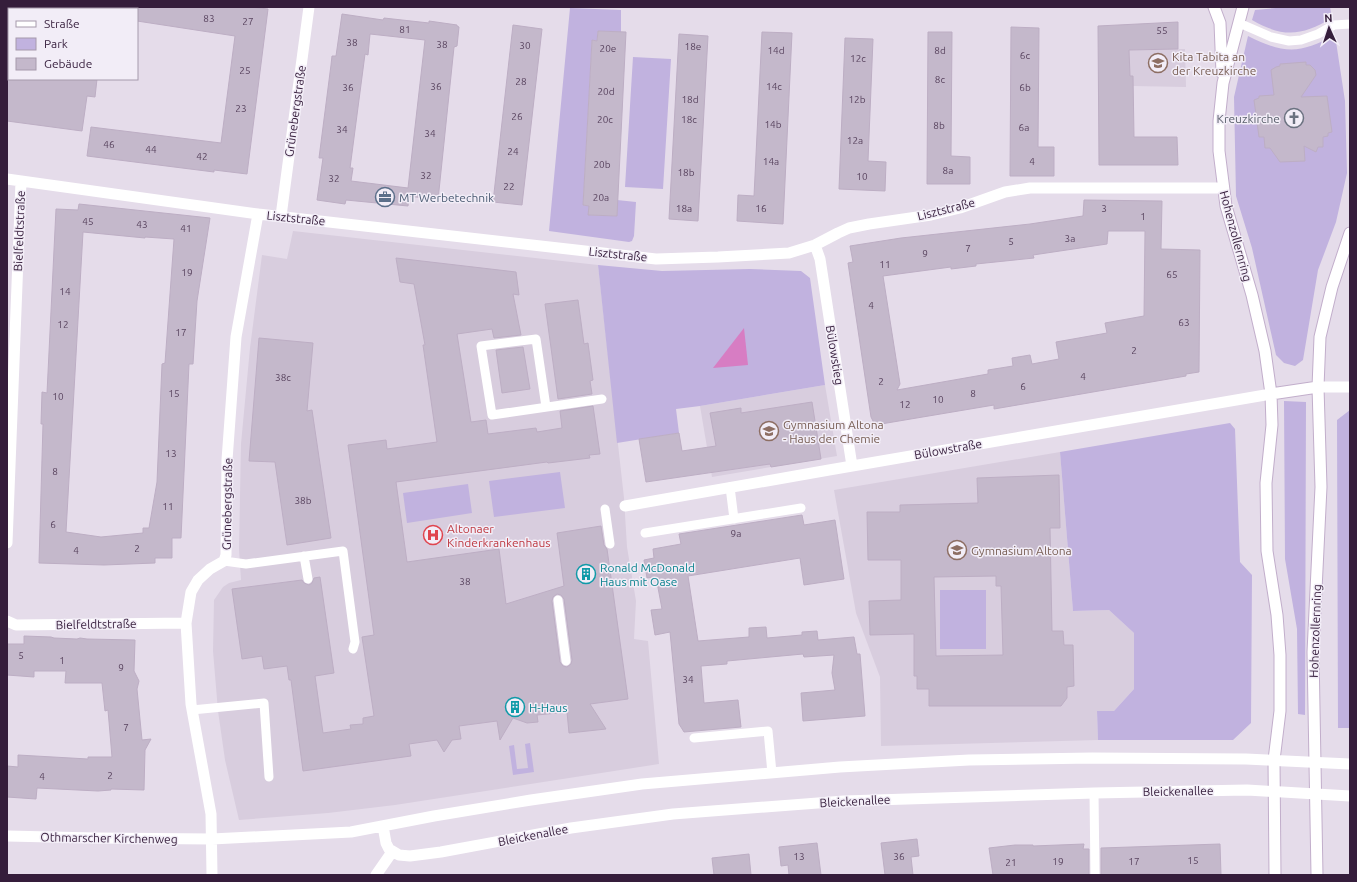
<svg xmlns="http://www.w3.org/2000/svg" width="1357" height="882" viewBox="0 0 1357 882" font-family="Ubuntu,sans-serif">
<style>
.built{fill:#d8cdde}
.green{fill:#c1b2df}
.water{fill:#d77dc3}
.building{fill:#c4b8cb;stroke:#bdaec4;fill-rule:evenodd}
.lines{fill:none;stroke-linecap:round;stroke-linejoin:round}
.secondary-casing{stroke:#c2aecb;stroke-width:13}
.service{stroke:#fff;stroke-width:9}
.minor{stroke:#fff;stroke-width:11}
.secondary{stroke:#fff;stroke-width:11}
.labels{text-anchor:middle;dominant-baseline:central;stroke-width:3;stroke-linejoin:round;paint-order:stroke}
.number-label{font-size:10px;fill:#59445f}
.education-label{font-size:12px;fill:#785e54;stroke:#f2edf7;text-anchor:start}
.street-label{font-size:12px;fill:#351d3b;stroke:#f2edf7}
.worship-label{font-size:12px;fill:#5b616d;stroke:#f2edf7;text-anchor:end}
.service-label{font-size:12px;fill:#4e5e75;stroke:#f2edf7;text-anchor:start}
.health-label{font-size:12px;fill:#be3a42;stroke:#f2edf7;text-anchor:start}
.culture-label{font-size:12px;fill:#0d838f;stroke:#f2edf7;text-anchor:start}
</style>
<rect width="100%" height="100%" fill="#e5dcea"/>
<!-- built -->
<path class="built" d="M1185,49L1186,87L1133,86L1130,76L1129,50Z
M293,231L598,265L624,498L627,547L636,601L634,639L648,641L659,764L395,805L328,813L239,820L225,760L218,711L213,651L214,600L223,587L229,583L241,580L239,549L241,444L250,348L262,255L287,259Z
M825,385L837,456L712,477L700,406Z
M1060,452L1073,611L1109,610L1134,633V689L1114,711H1097L1098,740L881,746L880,677L856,613L834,490Z"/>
<!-- green -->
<path class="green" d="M1287,7H1330L1332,18C1302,36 1283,38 1252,20L1255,10Z
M570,8L621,10V32L598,31L597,41L592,40L583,205L589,206V215L616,216L617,200L636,202L634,236L632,241L629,242L549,231Z
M1335,35L1345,101L1347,173L1336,222L1318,270L1303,360L1295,366L1284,363L1276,355L1252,248L1236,196L1234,97L1248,36C1284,54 1300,54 1335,35Z
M633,57L671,59L663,189L625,187Z
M598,265L662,271L750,269L801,271L810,278L825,385L700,406L676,409L679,433L617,443Z
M1284,401L1306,402L1305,715L1298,714L1297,629L1285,559Z
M1350,410V728H1338L1337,420Z
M1230,423L1235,429L1240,562L1252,575L1251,723L1233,740H1098L1097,711H1114L1134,689V633L1109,610L1073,611L1060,452Z
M560,472L565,508L494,517L489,481Z
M468,484L472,513L407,523L403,493Z
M940,590H986V649H940Z
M530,743L534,772L513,775L509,746L514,745L517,769L528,768L525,744Z"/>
<!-- water -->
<path class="water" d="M744,328L748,365L713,368Z"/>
<!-- building -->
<path class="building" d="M137,7H251L268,9L247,174L214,170V172L87,156L91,127L221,143L235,36L137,21Z
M342,14L383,20L384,18L429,23V21L457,25V26L459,27L457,46L454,47L438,200L409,196L408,206L346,200L345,204L317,200L323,158H319L331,65L332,56H336ZM370,34L425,40L408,188L351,181L353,168H350L352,153L365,54L368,55Z
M1178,22V49L1129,50L1130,76H1133L1134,137H1177L1178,165H1099L1098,26Z
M513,25L542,29L522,205L493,202Z
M1011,27L1039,28L1038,147H1054V176H1010Z
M598,31L626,32L617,216L588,215L589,206L583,205L592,40L597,41Z
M762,32L792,33L783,224L737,221L738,195L754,196Z
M928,32H952L951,156L970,157V184H927Z
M679,34L708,36L698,221L669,219Z
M845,38L873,39L868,161L886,162L885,191L839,189Z
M1306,62V65H1310L1315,70L1316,75L1301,97L1327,96L1332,132L1328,133V136L1323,137V147H1318L1316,152L1304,146L1305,161L1280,162L1270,148H1265L1264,137H1259L1254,100L1259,98V96L1274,95L1271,70L1276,67L1280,66V64Z
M7,79H97L95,97L87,96L82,131L7,121Z
M1084,200L1162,201L1161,249L1200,250L1199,372L1186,374V376L994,409V405L875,425L871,417L848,263L853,262L850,246L901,238L1030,224L1083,216ZM1108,231H1145L1144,316L1105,323L1107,333L1056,342L1059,359L1032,364L1030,355L1012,358L1013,366L988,370V374L897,390L900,384L883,276L951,267V269L976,266V264L1034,258L1033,255L1107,244Z
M79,204L210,218L197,301L193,364H189L181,538H172V558H155V563L104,565L39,563L43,424H41L42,392L47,393L56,209L78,210ZM83,232L145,238V237L174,239L165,363L162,364L157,482L149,528H143V533L101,537L66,532Z
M396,258L516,272L519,295L513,294L521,335L494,338L492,329L457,334L471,422L486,420L488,434L536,428L537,432L562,428L560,411L593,406L600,454L589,455L590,458L548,463L547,462L396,482L407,562L499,549L506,604L564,586L557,533L601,526L604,545L607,549L628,699L590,704L606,729L569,733L567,712L537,715L538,722L527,723L513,718L500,740L497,721L459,726L461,739L452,740L444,752L437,740L409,744L411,756L303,771L291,680H289L287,666L264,669L262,656L242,659L232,589L302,580L304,583L309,585L312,583L314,578L320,577L334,673L315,676L323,733L351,729L350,725L363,724V718L374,716L362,637L374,635L348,445L386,440L387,449L437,442L423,345H425L414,284L400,282ZM557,594L561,595L564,599L572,660L571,664L567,667L563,666L560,662L552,601L553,597Z
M578,300L584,344L588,343L593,380L590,381L592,394L558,399L545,304Z
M259,338L313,343L307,411L312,410L331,538L287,545L275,462L249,461Z
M523,347L530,389L502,393L496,350Z
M812,402L821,459L771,467L770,464L646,482L639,439L679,433L682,451L716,446L710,413L741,408V413Z
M1059,475L1060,528H1050L1052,631H1063L1064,645H1073L1074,686L1067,687V698L1061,706H929V689H917V676H914V634L870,635L869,601L901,600V560H868L867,512H900V505L978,503L977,478ZM996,576V586H1001L1003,655L936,656L934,577Z
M802,515L804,525L835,520L844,579L804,585L800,558L688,576L698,641L749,637V628L766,627L767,638L802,635V632L817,631L818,640L854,637L857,654H860L865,716L803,721L801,693L835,690L832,673L834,655L804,657L803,654L727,661V664L701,666L704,703L738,700L741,727L684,732L679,724L670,632L655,635L651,610L662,609L656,577L647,578L644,560L654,558L653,549L681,544L679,534Z
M24,636L51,637L54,638L77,639L80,638L87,639L135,640L134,671L139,681L137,689L142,740L151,739L145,750L144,790L111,789V790L98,791L37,788L36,799L7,797V766L18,767V755L88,759V757H112L108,710L105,711L102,683H65L66,671H34V677L7,675V644H24Z
M917,839L919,856L911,857L913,875H885L881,843Z
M817,843L821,875H789L788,865L781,866L779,847Z
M1084,844L1083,849H1089V875H993L989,848L1015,845H1033V846Z
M1220,844L1221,875H1151L1150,874L1101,875V848Z
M749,854L751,875H714L712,858Z"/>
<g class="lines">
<!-- secondary casing -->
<g class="secondary-casing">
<path id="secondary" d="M1214,7L1220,23L1222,73
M1243,7L1223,83L1219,121V151L1226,206L1252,295L1265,351L1271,394L1272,425L1266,483L1267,551L1277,615L1280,655V711L1274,760L1275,875
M1271,394L1318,387
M1317,875L1313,652L1321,487L1318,387L1320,337L1332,287L1350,233"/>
</g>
<!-- service -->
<path class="service" d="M1239,23L1271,37L1289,41L1301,40L1318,34L1334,25L1350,24
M546,407L536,339L481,346L492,415L602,399
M730,487L734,519
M605,509L610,544
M645,533L801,508
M304,556L308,579
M224,561L246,564L343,551L355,642L353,649
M558,600L566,661
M192,710L264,703L269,777
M694,738L768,731L772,773
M1094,793L1095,875"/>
<!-- minor -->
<path class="minor" d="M7,179L258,214L656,259L718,257L789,253L815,245L838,233L849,228L869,224L931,215L960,208L1005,192L1030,188H1223
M281,216L309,7
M815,245L820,259L852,466
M1318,387H1350
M625,506L829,470L1271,394
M7,543L21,181
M7,621L16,625L186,623
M383,826L386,843L389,849L399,855L410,856L441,852L571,828L673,814L844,801L1094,793L1247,790L1350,796
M7,836L96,838L212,839L351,832L434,816L531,800L642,784L840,767L969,760L1092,758L1246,759L1350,764
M212,875L211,814L191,704L186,623L191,592L198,580L210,569L224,561L226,555L227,460L236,337L258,214
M376,875L392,852"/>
<!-- secondary -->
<use href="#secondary" class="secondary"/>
</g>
<!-- icons -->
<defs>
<g id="school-ring" transform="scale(1)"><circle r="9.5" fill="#f2edf7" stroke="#8d6e63" stroke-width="1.5"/><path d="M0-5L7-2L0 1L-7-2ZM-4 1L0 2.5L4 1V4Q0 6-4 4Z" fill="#8d6e63"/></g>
<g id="church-ring" transform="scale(1)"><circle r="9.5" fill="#f2edf7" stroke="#6b7280" stroke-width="1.5"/><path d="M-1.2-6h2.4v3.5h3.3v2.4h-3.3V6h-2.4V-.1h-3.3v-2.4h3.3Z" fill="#6b7280"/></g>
<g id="office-ring" transform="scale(1)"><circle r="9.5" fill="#f2edf7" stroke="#5c6f8a" stroke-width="1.5"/><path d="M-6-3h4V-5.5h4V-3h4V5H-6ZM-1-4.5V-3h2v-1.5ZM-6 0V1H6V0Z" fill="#5c6f8a"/></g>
<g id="hospital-ring" transform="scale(1)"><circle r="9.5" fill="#f2edf7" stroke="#e0444e" stroke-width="1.5"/><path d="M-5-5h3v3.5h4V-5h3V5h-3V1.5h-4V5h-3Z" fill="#e0444e"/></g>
<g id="building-ring" transform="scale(1)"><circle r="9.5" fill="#f2edf7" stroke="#0f9aa8" stroke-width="1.5"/><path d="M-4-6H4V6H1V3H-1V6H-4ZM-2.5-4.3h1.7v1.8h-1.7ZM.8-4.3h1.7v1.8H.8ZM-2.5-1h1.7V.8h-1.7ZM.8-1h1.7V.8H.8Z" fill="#0f9aa8"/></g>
</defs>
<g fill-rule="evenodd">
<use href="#school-ring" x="1158" y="63"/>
<use href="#church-ring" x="1294" y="118"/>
<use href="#office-ring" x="385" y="197"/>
<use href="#school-ring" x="769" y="431"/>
<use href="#hospital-ring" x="433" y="535"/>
<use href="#school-ring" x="957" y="550"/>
<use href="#building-ring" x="586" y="574"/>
<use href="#building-ring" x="515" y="707"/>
</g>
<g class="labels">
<!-- number labels -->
<g class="number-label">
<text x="209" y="18">83</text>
<text x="248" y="21">27</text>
<text x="405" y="29">81</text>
<text x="1162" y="30">55</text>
<text x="352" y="42">38</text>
<text x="442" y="44">38</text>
<text x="525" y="45">30</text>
<text x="693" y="46">18e</text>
<text x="608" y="48">20e</text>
<text x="776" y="50">14d</text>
<text x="940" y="50">8d</text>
<text x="1025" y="55">6c</text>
<text x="858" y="58">12c</text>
<text x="245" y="70">25</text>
<text x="940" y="79">8c</text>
<text x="521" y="81">28</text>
<text x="436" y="86">36</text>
<text x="774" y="86">14c</text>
<text x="348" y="87">36</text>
<text x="1025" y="87">6b</text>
<text x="606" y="91">20d</text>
<text x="690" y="99">18d</text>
<text x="857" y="99">12b</text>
<text x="241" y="108">23</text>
<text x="517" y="116">26</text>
<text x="605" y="119">20c</text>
<text x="689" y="119">18c</text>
<text x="773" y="124">14b</text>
<text x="939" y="125">8b</text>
<text x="1024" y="127">6a</text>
<text x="342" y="129">34</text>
<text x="430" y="133">34</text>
<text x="855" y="140">12a</text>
<text x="109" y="144">46</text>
<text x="151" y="149">44</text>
<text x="513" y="151">24</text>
<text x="202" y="156">42</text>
<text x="771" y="161">14a</text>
<text x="1032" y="161">4</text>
<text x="602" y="164">20b</text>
<text x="948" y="170">8a</text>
<text x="686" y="172">18b</text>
<text x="426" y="175">32</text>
<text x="862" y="176">10</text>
<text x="334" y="178">32</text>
<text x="509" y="186">22</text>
<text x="601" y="197">20a</text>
<text x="684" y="208">18a</text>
<text x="761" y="208">16</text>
<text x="1104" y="208">3</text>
<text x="1143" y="216">1</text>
<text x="88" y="221">45</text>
<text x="142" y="224">43</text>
<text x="186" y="228">41</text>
<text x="1070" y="238">3a</text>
<text x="1011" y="241">5</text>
<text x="968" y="248">7</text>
<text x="925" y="253">9</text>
<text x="885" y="264">11</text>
<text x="187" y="272">19</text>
<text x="1172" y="274">65</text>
<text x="65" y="291">14</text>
<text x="871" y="305">4</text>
<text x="1184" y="322">63</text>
<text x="63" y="324">12</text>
<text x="181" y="332">17</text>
<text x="1134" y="350">2</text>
<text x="1083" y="376">4</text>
<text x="283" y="377">38c</text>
<text x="881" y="381">2</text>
<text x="1023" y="386">6</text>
<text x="174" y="393">15</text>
<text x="973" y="393">8</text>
<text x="58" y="396">10</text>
<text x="938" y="399">10</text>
<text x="905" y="404">12</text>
<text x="171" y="453">13</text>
<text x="55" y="471">8</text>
<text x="303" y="500">38b</text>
<text x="168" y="506">11</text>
<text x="53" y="524">6</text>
<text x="736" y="533">9a</text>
<text x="137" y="548">2</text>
<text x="76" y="550">4</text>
<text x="465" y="581">38</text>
<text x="21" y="655">5</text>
<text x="62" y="660">1</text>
<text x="121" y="667">9</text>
<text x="688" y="679">34</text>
<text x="126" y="727">7</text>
<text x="110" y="775">2</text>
<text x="42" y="776">4</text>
<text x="799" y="856">13</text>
<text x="899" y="856">36</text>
<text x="1193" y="860">15</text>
<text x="1058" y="861">19</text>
<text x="1134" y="861">17</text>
<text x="1011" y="862">21</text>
</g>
<!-- education labels -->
<g class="education-label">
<text x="1172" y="56">Kita Tabita an<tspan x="1172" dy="14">der Kreuzkirche</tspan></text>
<text x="783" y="424">Gymnasium Altona<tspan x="783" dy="14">- Haus der Chemie</tspan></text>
<text x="971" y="550">Gymnasium Altona</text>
</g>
<!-- street labels -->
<g class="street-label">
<text transform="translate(295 111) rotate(-82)">Grünebergstraße</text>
<text transform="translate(946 209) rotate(-14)">Lisztstraße</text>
<text transform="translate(296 218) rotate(6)">Lisztstraße</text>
<text transform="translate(19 231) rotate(-88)">Bielfeldtstraße</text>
<text transform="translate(1236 236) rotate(75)">Hohenzollernring</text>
<text transform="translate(618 254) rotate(6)">Lisztstraße</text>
<text transform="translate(835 355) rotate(81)">Bülowstieg</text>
<text transform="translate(948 449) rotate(-10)">Bülowstraße</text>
<text transform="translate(227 504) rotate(-89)">Grünebergstraße</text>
<text transform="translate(96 624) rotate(-1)">Bielfeldtstraße</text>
<text transform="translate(1315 631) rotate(-88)">Hohenzollernring</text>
<text transform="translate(1178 791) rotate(-1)">Bleickenallee</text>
<text transform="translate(855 801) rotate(-3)">Bleickenallee</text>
<text transform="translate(533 835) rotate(-11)">Bleickenallee</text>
<text transform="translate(109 838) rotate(1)">Othmarscher Kirchenweg</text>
</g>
<!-- worship labels -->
<g class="worship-label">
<text x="1280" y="118">Kreuzkirche</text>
</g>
<!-- service labels -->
<g class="service-label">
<text x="399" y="197">MT Werbetechnik</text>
</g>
<!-- health labels -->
<g class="health-label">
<text x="447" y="528">Altonaer<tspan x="447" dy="14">Kinderkrankenhaus</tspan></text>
</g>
<!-- culture labels -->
<g class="culture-label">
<text x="600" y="567">Ronald McDonald<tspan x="600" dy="14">Haus mit Oase</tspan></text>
<text x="529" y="707">H-Haus</text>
</g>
</g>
<!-- border -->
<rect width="1357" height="882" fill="none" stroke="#351d3b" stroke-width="16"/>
<!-- legend -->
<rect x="8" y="8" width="130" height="72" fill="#f2edf7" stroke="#a69aac"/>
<rect x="16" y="21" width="20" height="6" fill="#ffffff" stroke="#a69aac"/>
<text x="44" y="28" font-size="12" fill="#351d3b">Straße</text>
<rect x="16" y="38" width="20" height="12" fill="#c1b2df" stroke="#a69aac"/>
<text x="44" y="48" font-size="12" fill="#351d3b">Park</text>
<rect x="16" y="58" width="20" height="12" fill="#c4b8cb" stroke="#a69aac"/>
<text x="44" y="68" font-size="12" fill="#351d3b">Gebäude</text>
<!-- north arrow -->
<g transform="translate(1329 28) rotate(357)" stroke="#f2edf7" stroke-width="3" paint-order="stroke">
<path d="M0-3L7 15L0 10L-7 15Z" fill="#351d3b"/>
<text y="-6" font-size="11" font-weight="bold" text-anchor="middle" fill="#351d3b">N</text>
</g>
</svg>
